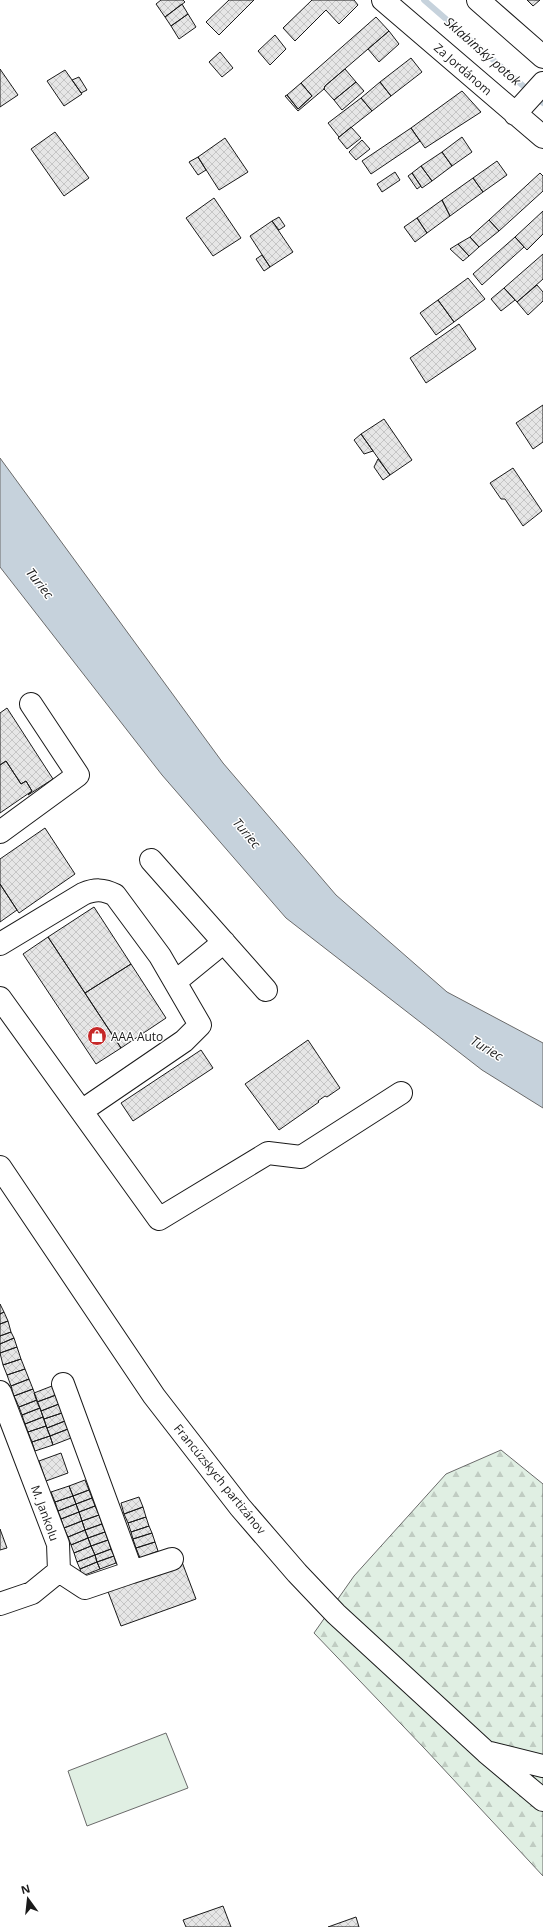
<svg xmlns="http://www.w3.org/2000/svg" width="543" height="1927" viewBox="0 0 543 1927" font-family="'Open Sans',sans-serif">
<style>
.forest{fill:url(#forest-firs);stroke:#6a6a6a}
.park{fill:#e0efe3;stroke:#6a6a6a}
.water{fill:#c6d2dc;stroke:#6a6a6a}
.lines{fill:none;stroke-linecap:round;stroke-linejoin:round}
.stream{stroke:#c6d2dc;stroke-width:6}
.building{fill:url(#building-cross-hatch);stroke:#1a1a1a}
.minor-casing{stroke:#1a1a1a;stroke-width:24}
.major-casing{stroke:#1a1a1a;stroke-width:24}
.minor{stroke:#fff;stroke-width:22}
.major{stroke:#fff;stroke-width:22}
.labels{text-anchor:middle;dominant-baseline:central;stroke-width:3;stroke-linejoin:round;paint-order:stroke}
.street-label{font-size:12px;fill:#1a1a1a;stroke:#fff}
.poi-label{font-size:12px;fill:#1a1a1a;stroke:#fff;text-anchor:start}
.water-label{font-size:13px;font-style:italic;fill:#1a1a1a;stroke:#fff}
</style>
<defs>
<pattern id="forest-firs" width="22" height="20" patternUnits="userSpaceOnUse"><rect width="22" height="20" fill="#e0efe3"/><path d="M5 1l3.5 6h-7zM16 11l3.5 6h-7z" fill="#c0ccc2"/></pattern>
<pattern id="building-cross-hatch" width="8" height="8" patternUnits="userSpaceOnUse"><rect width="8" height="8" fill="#e6e6e6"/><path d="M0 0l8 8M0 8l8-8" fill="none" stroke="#c5c5c5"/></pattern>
</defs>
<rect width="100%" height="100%" fill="#fff"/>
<!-- forest -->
<path class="forest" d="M501,1450L543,1484V1876L425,1749L314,1633L354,1576L446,1474Z"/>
<!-- park -->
<path class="park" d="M166,1733L188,1788L87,1826L68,1771Z"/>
<!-- water -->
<path class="water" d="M0,458L223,763L336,895L447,992L543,1043V1108L482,1070L286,918L162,775L0,567Z"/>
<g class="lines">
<!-- stream -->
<path class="stream" d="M424,0L543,103"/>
</g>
<!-- building -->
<path class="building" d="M161,0H183L185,2L165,17L156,4Z
M229,0H254L219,35L206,22Z
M312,0H354L358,5L339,24L326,10L295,41L283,28Z
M527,0H540L533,6Z
M182,4L188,14L171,26L165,17Z
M188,14L196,27L179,39L171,26Z
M376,17L389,31L325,86L324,89L298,111L285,96L287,95L298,109L312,96L301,83Z
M389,31L399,44L379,62L368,49Z
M275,35L286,49L270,65L258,51Z
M220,52L233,68L222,77L209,62Z
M411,58L422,72L391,96L380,82Z
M0,69L18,95L0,107Z
M345,69L356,82L334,100L324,89L325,86Z
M65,70L82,94L64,106L47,81Z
M79,77L87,90L81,93L72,80Z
M356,82L364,91L342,110L334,100Z
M380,82L391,96L372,111L361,98Z
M301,83L312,96L298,109L287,95Z
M462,91L481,112L425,148L411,128Z
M361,98L372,111L339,137L328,123Z
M351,127L361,138L347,149L338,138Z
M411,128L420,141L371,174L362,161Z
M55,132L89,178L64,196L31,149Z
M462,137L472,152L452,166L442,152Z
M225,138L248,172L219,190L198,157Z
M362,140L370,149L356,160L349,152Z
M442,152L452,166L432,181L421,166Z
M198,157L206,170L198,175L189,162Z
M497,161L507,175L483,192L473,178Z
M421,166L432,181L422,188L412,173Z
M395,172L400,180L382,192L377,184Z
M412,173L421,186L417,189L408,176Z
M540,173L543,176V191L499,231L489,220Z
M473,178L483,192L450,216L442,200Z
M214,198L241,238L213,256L186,218Z
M442,200L450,216L427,233L417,218Z
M543,211V234L527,250L515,237Z
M279,217L285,226L279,230L272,221Z
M417,218L427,233L415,242L404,227Z
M489,220L499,231L479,247L470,237Z
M272,221L293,252L270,267L250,236Z
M470,237L479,247L469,256L458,244Z
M515,237L524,247L482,285L473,274Z
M458,244L469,256L463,261L450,249Z
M543,254V279L517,302L504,288Z
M262,255L270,267L264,271L256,259Z
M468,278L485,299L454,322L438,300Z
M537,285L543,292V301L528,315L517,302Z
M504,288L515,300L501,311L491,299Z
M438,300L454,322L436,335L420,313Z
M459,324L476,349L426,383L410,358Z
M543,405V442L533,449L516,423Z
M384,419L412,460L390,475L361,434Z
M361,434L373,451L364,454L354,440Z
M378,459L390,475L383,480L374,467Z
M513,468L542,511L523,526L505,499H501L490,483Z
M7,708L53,779L28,795L32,791L26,781L21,784L6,761L0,765V713Z
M6,761L21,784L26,781L32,791L0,813V765Z
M45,828L75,874L19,913L0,884V859Z
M0,884L17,910L0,922Z
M94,907L131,964L85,993L48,937Z
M48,937L121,1048L96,1064L23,954Z
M131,964L166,1018L121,1048L85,993Z
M308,1040L340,1088L327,1097L325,1096L318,1101L319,1102L279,1130L245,1084Z
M201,1050L213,1068L133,1121L121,1103Z
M0,1304L4,1312L0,1314Z
M4,1312L8,1321L0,1324V1314Z
M8,1321L11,1332L0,1336V1324Z
M11,1332L14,1338L0,1344V1336Z
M14,1338L17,1347L0,1353V1344Z
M17,1347L21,1359L3,1365L0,1353Z
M21,1359L25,1369L7,1375L3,1365Z
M25,1369L29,1379L11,1386L7,1375Z
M29,1379L33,1389L14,1396L11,1386Z
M52,1386L56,1395L37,1402L34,1393Z
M33,1389L37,1400L19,1407L14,1396Z
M56,1395L59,1404L41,1411L37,1402Z
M37,1400L40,1408L22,1415L19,1407Z
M59,1404L62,1413L44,1419L41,1411Z
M40,1408L43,1417L25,1424L22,1415Z
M62,1413L65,1421L47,1428L44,1419Z
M43,1417L46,1426L28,1432L25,1424Z
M65,1421L68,1429L50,1436L47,1428Z
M46,1426L50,1436L32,1442L28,1432Z
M68,1429L71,1438L53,1445L50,1436Z
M50,1436L53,1445L35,1451L32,1442Z
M61,1453L68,1473L46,1481L39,1461Z
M85,1480L89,1490L73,1496L69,1486Z
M69,1486L73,1496L55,1502L51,1492Z
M89,1490L92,1498L76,1504L73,1496Z
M73,1496L76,1504L58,1511L55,1502Z
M139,1497L143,1507L124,1514L121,1503Z
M92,1498L95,1506L79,1512L76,1504Z
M76,1504L79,1512L61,1519L58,1511Z
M95,1506L99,1515L82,1521L79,1512Z
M143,1507L146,1517L128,1523L124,1514Z
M79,1512L82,1521L64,1528L61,1519Z
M99,1515L102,1524L85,1530L82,1521Z
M146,1517L149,1526L131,1532L128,1523Z
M82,1521L85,1530L68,1537L64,1528Z
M102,1524L105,1532L88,1538L85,1530Z
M149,1526L152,1533L133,1539L131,1532Z
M0,1529L7,1548L0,1550Z
M85,1530L88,1538L71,1545L68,1537Z
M105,1532L108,1540L91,1546L88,1538Z
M152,1533L155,1542L136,1548L133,1539Z
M88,1538L91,1546L74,1553L71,1545Z
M108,1540L111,1549L95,1555L91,1546Z
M155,1542L158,1551L140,1558L136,1548Z
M91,1546L95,1555L77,1562L74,1553Z
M111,1549L114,1556L97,1562L95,1555Z
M95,1555L97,1562L80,1569L77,1562Z
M114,1556L116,1563L100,1569L97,1562Z
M97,1562L100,1569L82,1576L80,1569Z
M182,1562L196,1599L121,1626L107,1589Z
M223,1906L231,1927H186L183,1920Z
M356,1917L359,1927H328Z"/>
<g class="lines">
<!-- minor casing -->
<g class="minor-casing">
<path id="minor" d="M383,0L543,137
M478,0L543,57
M515,114L543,83
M0,832L78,775L31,704
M151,860L266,990
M0,944L83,894C95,889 103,889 115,895L160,956L200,1025L184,1041L83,1110
M175,982L224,942
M0,998L159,1219L268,1153L301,1157L401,1093
M0,1392L58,1544L59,1571L32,1593L0,1604
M59,1571L85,1588L132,1572L63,1384
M132,1572L172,1559"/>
</g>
<!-- major casing -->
<g class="major-casing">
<path id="major" d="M0,1167L154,1396L240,1507L297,1573L336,1614L486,1752L543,1800
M490,1753L543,1766"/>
</g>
<!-- minor -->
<use href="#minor" class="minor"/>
<!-- major -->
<use href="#major" class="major"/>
</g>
<!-- icons -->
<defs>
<g id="shop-disc" transform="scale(1)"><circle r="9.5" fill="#c62828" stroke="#fff"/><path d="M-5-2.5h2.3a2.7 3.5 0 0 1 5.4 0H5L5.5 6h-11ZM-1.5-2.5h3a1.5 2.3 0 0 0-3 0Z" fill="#fff"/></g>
</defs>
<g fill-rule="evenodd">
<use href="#shop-disc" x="97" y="1036"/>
</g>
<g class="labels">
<!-- street labels -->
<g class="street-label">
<text transform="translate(463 69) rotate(41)">Za Jordánom</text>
<text transform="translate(220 1479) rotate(51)">Francúzskych partizánov</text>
<text transform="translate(45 1513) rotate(70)">M. Jankolu</text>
</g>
<!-- poi labels -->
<g class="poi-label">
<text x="111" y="1036">AAA Auto</text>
</g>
<!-- water labels -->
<g class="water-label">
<text transform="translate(483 51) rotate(41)">Sklabinský potok</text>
<text transform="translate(40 583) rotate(52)">Turiec</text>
<text transform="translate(247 833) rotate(50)">Turiec</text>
<text transform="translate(487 1048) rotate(31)">Turiec</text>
</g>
</g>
<!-- north arrow -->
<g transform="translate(28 1899) rotate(345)" stroke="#ffffff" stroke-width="3" paint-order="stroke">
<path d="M0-3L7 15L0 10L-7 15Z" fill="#1a1a1a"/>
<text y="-6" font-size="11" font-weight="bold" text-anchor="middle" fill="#1a1a1a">N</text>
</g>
</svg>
